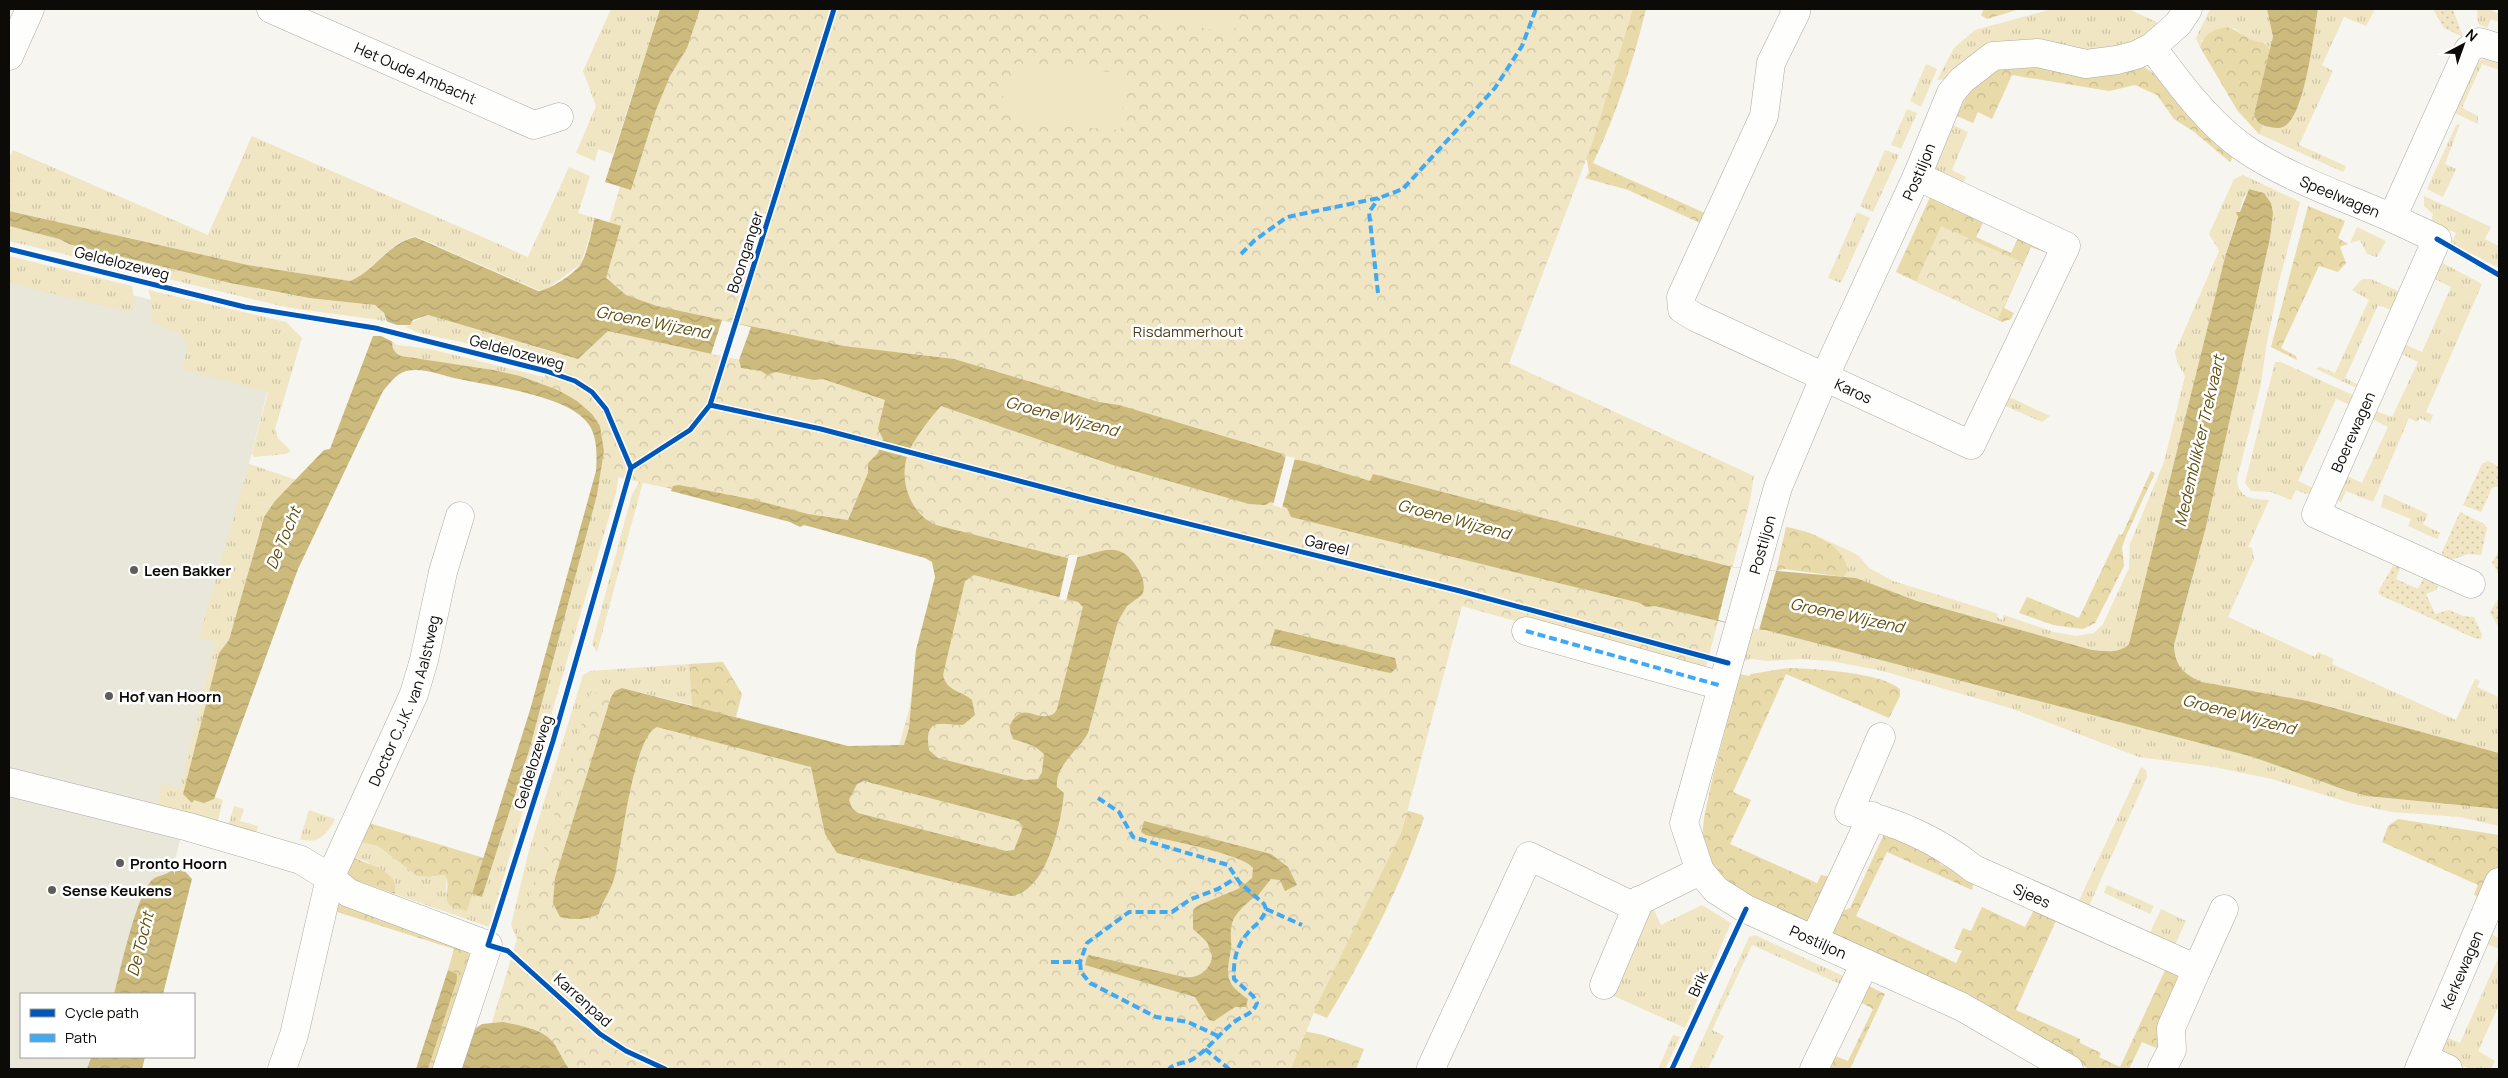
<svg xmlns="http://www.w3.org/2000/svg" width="2508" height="1078" viewBox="0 0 2508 1078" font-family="Manrope,sans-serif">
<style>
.built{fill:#e9e6da}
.grass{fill:url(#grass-tufts)}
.forest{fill:url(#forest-crowns)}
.park{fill:url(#park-crowns)}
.garden{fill:url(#garden-dots)}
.pitch{fill:#f0e6c4}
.water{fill:url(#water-waves);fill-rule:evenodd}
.pier{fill:#f6f5ef}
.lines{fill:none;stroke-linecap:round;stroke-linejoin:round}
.minor-casing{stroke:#acaba8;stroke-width:29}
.tertiary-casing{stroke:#acaba8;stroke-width:29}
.minor{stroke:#fefefd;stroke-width:28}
.tertiary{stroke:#fefefd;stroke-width:28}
.quiet{stroke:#3fa9f5;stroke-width:4;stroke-dasharray:8 4;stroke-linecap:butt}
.cycleway-casing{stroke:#fff;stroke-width:8}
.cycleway{stroke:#0057b8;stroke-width:5}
.poi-dot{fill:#5e5d59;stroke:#fff;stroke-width:2}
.labels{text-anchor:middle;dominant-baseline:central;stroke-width:5;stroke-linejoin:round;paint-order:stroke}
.street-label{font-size:15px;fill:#0c0b08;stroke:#fff}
.park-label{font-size:15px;fill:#4a3f1b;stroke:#fff}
.poi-label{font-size:15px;font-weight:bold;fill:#0c0b08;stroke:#fff;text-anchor:start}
.water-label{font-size:16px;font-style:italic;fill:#614f0e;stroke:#fff}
</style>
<defs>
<pattern id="grass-tufts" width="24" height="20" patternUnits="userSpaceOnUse" patternTransform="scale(1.25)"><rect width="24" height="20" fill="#f0e6c4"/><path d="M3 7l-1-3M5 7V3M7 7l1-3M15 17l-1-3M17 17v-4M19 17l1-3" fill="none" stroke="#cdc4a7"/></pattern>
<pattern id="forest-crowns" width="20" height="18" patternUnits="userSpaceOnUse" patternTransform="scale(1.25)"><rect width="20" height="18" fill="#e9daaa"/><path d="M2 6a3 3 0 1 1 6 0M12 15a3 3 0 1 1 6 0" fill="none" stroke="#c7ba91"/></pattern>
<pattern id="park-crowns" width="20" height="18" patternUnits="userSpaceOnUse" patternTransform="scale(1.25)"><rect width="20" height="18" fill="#f0e6c4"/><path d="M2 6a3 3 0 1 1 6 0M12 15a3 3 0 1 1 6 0" fill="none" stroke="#cdc4a7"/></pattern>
<pattern id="garden-dots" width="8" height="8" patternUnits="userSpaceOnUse" patternTransform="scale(1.25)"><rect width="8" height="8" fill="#f0e6c4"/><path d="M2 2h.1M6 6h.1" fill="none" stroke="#cdc4a7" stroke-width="1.8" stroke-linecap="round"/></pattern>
<pattern id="water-waves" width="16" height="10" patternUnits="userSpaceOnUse" patternTransform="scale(1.25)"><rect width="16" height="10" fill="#cdbb7e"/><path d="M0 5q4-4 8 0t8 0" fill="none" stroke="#af9f6b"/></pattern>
</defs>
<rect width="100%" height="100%" fill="#f6f5ef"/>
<!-- built -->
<path class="built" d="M9,263L282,334L249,464L296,480L275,501L261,525L229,640L219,653L183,793L190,802L172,871L159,876L131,930L114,994H21V1057H91L87,1069H9Z"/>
<!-- grass -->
<path class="grass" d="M611,9H660L613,154L598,149L595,161L576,153L596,106L583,71Z
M2052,9H2128L2161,24L2135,43L1949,79L1937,80L1954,48L1975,30Z
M2210,9H2267L2273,37L2271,50L2264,42L2251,41L2234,28L2202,40L2200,47L2196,38Z
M2318,9H2375L2366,26L2344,17L2322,65L2333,71L2299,145L2346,166L2343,172L2259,134L2263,126L2278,128L2316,23Z
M2477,9H2488L2499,14V22L2491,19L2487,28L2478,24Z
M2488,57L2499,62V70L2482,64L2462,108L2478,116V124L2453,112L2476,62Z
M1926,64L1937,69L1921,107L1910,101Z
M1907,109L1917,113L1901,149L1891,145Z
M2460,124L2445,164L2456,169L2443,197L2427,189L2456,125Z
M1953,125L1968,132L1952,170L1966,177L1962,185L1931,171Z
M252,136L528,257L569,167L590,176L578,213L595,218L581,264L545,290H538L415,236C384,246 376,270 350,281L248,265L9,211V159L13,150L208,235Z
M1885,150L1899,155L1873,212L1860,206Z
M2243,175L2300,202L2279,282L2266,348L2261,384L2237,479C2238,499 2253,499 2269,500L2248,547L2252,548L2254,559L2228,617L2315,657L2318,652L2334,659L2332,664L2456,720L2475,679L2480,681L2477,687L2499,697V753L2308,701L2202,682C2183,674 2175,666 2174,645L2206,527L2270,238L2269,200L2264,193L2249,189L2243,199L2225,257L2129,644C2119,654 2105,651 2092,650L1917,601L1856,578L1844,577L1847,566C1840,554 1834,545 1821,538L1850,551L1859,556L1869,568L1893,581L1987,610L1998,614L1997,617L2002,620L2004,615L2054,632L2076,636L2094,633L2103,624L2129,568L2130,544L2164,462L2185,376L2177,362L2175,352L2219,251L2209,234L2234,179Z
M2424,196L2491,227L2485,239L2499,246V268L2451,243L2456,233L2431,221L2433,214L2424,206Z
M1857,212L1870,218L1841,283L1828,278Z
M9,226L59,239L69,244C148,263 227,284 308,298C323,300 365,300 376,306C385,311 384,317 386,324L380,320L290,308L9,241Z
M2357,227L2386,241L2377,257L2367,254L2360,240L2350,243Z
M9,256L132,286L135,303L131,311L120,310L9,283Z
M2441,262L2482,284L2426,412L2433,415L2430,423L2420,418L2417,422L2409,418L2373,502L2346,491L2341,502L2338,501L2336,496L2347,476L2362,483L2388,427L2372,419L2376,411L2392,417L2418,362L2400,353L2404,344L2422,352L2451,287L2435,279Z
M2362,279H2371L2400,292L2394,311L2378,305L2345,378L2359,385L2361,390L2316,369L2320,367L2335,373L2369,300L2352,290Z
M148,290L286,322L302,338L275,429L278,438L291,451L286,454L254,457L252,453L268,392L182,369L188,346L178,333L152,322L151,299Z
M428,315L569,357L560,368L475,345L419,333L404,326Z
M392,341L397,345L430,349L548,378L589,399L619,474L616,493L489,927L395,894L396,891L368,862L351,856L357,841L378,846L417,876L433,877L444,875L447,878L446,891L467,911L472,894L482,897L529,751L597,495L604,451L600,426L558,390L520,376L401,356L394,351Z
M2275,362H2281L2357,397L2351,405L2336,399L2298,481L2313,488L2311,493L2306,494L2296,490L2291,500L2271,492L2251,491L2245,483Z
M2007,396L2050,416L2042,422L2003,405Z
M249,464L296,480L275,501L261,525L229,640L219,653L183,793L192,803L193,800L214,799L215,797L223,800L217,824L161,808L158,802L162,784L180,788L216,642L199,638Z
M643,476L644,478L597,652L592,644L632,494Z
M2384,494L2428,514L2423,524L2440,533L2437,539L2408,526L2411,519L2381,507Z
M1752,629L1766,630L2253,757L2345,790L2367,796L2499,809V826L2460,817L2392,812L2354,804L2272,779L2214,767L2139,757L2010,708L1883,671L1831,661L1800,659L1766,661L1753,659L1743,661Z
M689,664L692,705L622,688L611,696L522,952L511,925L528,854L583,675L590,671Z
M2141,767L2146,770L2147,777L2089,906L2077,905Z
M234,806L244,809L240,821L258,826L256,835L228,827Z
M309,810L335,819C327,834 319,845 300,839Z
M2107,885L2154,906L2150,914L2104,893Z
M1702,905L1731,923L1685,1028L1614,996L1611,992L1649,909L1653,908L1661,925Z
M2161,909L2186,921L2173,949L2148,937Z
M2491,934L2499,938V949L2487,944Z
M1755,935L1843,976L1840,984L1752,945L1712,1030L1724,1036L1708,1069H1689L1749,937Z
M2499,956V1005L2478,1051L2495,1061L2491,1069H2469L2439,1053L2444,1036L2460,1043Z
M1673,1035L1680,1037L1665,1069H1658Z"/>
<!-- forest -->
<path class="forest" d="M1617,9H1646C1633,62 1617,113 1593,163L1707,214L1702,224L1628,190L1585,178L1589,173L1587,160L1578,154Z
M1984,9H2020L1987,19L1981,15Z
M2225,27C2240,29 2247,42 2263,42L2271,50L2254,113L2256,120L2263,126L2259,134L2237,110L2200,47C2204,34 2213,30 2225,27Z
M2004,66H2029L2076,75L2144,67L2163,79L2234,155L2230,162L2193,131L2174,119L2157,95L2135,85L2109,91L2012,75L1992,119L1978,112L1973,123L1957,116C1969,87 1977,81 2004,66Z
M1931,195L1985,219L1976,237L2011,253L2020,234L2047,246L2044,252L2031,247L2004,308L2014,313L2011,319L2002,322L1896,272Z
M2308,206L2345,221L2338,238L2348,244L2340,247L2346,263L2338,272L2319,266L2281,348L2296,356L2297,360L2271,347Z
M2151,471L2155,473L2126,536L2122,547L2124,566L2095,623L2083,629L2067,627L2053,625L2019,613L2027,597L2079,618L2119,534L2122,535Z
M1786,527C1811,531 1842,543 1848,570L1844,577L1784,569L1776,571Z
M723,662L742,694L736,717L692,707L689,664Z
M1788,668C1815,669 1880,672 1900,689V696L1889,718L1786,674L1733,792L1751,800L1730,844L1817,883L1821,875L1831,877L1812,925L1742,895L1713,867L1702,839L1704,818L1712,780L1740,674L1749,676L1751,674Z
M1409,811L1422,815L1424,818C1400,888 1365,955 1327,1018L1300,1007L1402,815Z
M2398,819L2499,835V875L2478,898L2474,894L2478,885L2382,842L2388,826Z
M366,822L484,858L467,911C437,905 450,897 447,878L444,875L429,877L417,876L378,846L357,841Z
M1884,834L1938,856L1940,864L1974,880L1972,890L1887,852L1856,916L1956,963L1962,951L1954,948L1963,928L1971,931L1982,907L2025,927L2036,906L2058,916L2016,1010L2080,1039V1043L2101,1053L2099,1057L2120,1067L2167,966L2175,969L2180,983L2159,1049L2142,1042L2129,1069H2089L2022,1028L1830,934L1838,913L1850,908Z
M351,856C366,865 400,869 395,894L349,878L345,873Z
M339,903L462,943L475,964L441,1069H428L457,980V974L448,970L454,949L334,911Z
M1863,983L1885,994L1850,1069H1829L1835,1056L1848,1061L1873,1009L1855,999Z
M1294,1029L1323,1035L1364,1049L1356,1069H1260Z"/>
<!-- park -->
<path class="park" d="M678,9H1633L1593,141L1509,363L1754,476L1750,501L1704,674L1462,606L1402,831L1317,1005L1291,1069H478L591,692L894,764L910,706L916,651L953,554L807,518L607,475C601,414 598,410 542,384L549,365L587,297L645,103Z
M1941,226L2024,263L1998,319L1916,282Z"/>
<!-- garden -->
<path class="garden" d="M2433,9H2453L2463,37L2444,28Z
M2488,461L2499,467V486L2492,488L2481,512L2463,505L2482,464Z
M2460,512L2484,524L2487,528L2481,555L2468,554L2451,560L2443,557L2442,552Z
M2499,551V575L2492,562Z
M2395,562L2402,563L2396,579L2418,589L2425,575L2439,584L2436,590L2426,594L2435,614L2449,610L2463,616L2474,617L2482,635L2481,639L2474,638L2380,595L2378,592Z
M2499,597V625L2498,626L2490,612Z"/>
<!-- pitch -->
<path class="pitch" d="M1158,9H1239L1233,35L1157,17Z
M1037,67L1125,73L1121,130L1033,124C1016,120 1008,108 1001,93C1006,74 1019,69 1037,67Z"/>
<!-- water -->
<path class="water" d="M660,9H700L687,48L670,76L656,110L631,190L605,182Z
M2267,9H2318C2314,33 2305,114 2285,126C2280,129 2275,128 2270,127C2261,126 2256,122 2254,114L2273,37Z
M2249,189L2264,193L2271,203L2273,213L2270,238L2206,527L2174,645C2175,666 2183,674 2202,682L2308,701L2499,753V809L2367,796L2345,790L2253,757L1766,630L1752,629L1655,606L1646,607L1640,603L1291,517L1287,508L1271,502L1265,505L1249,504L1113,465L941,406C930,418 919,433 911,447C896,474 908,513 936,525L1067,558C1095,559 1117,533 1138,569C1143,577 1146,587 1142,595L1127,606L1118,621L1088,733C1079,750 1055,765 1057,787L1064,793C1061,823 1047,893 1010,896L837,853L825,834L811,767L657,727C633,736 621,850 615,875C612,890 602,900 599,914C587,920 573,920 560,917L553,903L555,878L611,697L615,691L622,688L848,746L904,745L909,728L916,650L935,577L932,562L925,558L804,525L800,527L790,522L671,491L673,486L679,485L755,500L808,514L848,520L868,473V463L878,453L883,439L878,429L885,400L823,379L814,380L776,372L767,375L761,371L741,368L739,360L608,331L578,359L428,315L413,320L410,325L398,326C393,337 387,349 401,356L493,370L520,376L558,390L577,401L592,414L600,426L604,451L597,495L529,751L482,897L472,894L530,710L596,471C597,454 598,433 585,420C563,395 491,386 459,379C442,376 424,367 406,371C396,374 390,383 383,391L298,569L214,799L204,803L194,800L192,803L183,794L219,653L229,640L264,517L275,501L324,450L330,449L373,336H381L387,322L384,313L375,305L309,298L230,283L69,244L59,239L9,226V211L248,265L350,281C375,271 387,244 415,237L538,291C550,290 574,274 581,264C588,251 591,232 595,218L621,226L606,278L626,295L657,306L844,346L954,359L1099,402L1119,405L1280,453L1285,458L1304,461L1370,481L1373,474L1732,567L1856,578L1917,601L2092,650C2105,651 2119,654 2129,644L2225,257L2238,217L2236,212H2240ZM974,575L1078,602L1083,607L1057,709C1055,713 1053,715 1048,716C1035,719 1024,704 1013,720C1008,726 1010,732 1013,739L1034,746L1044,754L1042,772L1038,779L1025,780L938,758L929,750C923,715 944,725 963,725L975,715L972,700C961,690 947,692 943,675L965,581ZM864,781L1018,821L1023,827L1014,850L1006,851L858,813L852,808L849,800L857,784Z
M1275,629L1395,658L1397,667L1391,673L1385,672L1270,645Z
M1144,821L1271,854L1288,867L1297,885L1285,891L1280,880L1271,879L1255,899L1253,898C1243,907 1232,915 1231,929C1230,936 1232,942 1231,949C1227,975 1223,982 1248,999L1246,1007H1235L1214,1021L1209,1020L1195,997L1085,965L1087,957L1089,955L1184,977C1198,979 1211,970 1212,956L1207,942L1193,929V910L1197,906L1240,888L1238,885L1241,881L1245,884L1252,878L1253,868C1244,854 1166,840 1146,835L1141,832Z
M182,868L192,879L163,994H114C121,968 135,900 151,881C156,875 166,876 171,870L174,872V875L175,871H180Z
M448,970L457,974V980L428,1069H416Z
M503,1022C520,1026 545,1029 555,1045C560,1053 563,1061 569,1069H461L476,1028L482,1024Z
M91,1057H145L142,1069H87Z"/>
<!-- pier -->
<path class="pier" d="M383,320L397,325H412L399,328L395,343L381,336H373L374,334H379L384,323Z
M722,320L751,327L739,360L711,354Z
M880,440L913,449L911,458L877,449Z
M1286,456L1295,458L1282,508L1273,505Z
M1069,555H1078L1066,601L1059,599Z
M1731,567L1776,571L1759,630L1718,620Z"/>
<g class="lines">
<!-- minor casing -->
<g class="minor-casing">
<g id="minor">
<path id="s1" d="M271,9L534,125L559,117"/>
<path id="s2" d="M1794,9L1796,12L1771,63L1764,116L1681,297L1682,309L1695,317L1971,445L2066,246L1917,176"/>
<path id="s3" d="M2152,47C2177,81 2209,124 2244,148C2285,177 2345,197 2392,218L2468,50L2479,42L2499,48"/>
<path d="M2392,218L2437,239L2316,514L2471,584"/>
<path d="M1526,631L1722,686"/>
<path id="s4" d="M1881,737L1849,812C1893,819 1939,841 1974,869L2197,969L2171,1028L2172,1050L2162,1069"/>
<path d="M9,782L189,827L301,860L330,878L349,893L488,945L447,1069"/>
<path d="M1814,940L1872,816"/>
<path d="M2197,969L2224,909"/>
<path d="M1604,985L1640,900"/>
<path d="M2424,1058L2448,1069"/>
<path id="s5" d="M282,1069L294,1035L330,878L414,694L424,660L443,572L460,516"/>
<path d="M1433,1069L1431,1068L1529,856L1631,905L1700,871"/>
<path d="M1814,1069L1865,963"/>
<path id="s6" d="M2069,1069L1962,1007L1746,909L1716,890L1700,871L1684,823L1778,487L1824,378L1917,176L1951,93L1962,80L1993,56L2038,53L2086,64L2117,60L2136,55L2152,47L2178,24L2188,9"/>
<path id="s7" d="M2419,1069L2499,882"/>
</g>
</g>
<!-- tertiary casing -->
<g class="tertiary-casing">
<path id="tertiary" d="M9,56L30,9"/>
</g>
<!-- minor -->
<use href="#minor" class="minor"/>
<!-- tertiary -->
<use href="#tertiary" class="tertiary"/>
<!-- quiet -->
<path class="quiet" d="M1241,254L1255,240L1287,217L1379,198L1403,189L1495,88L1522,46L1536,9
M1378,293L1369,212L1379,198
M1526,631L1722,686
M1098,798L1119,812L1133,837L1228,865L1240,883L1264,904L1266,909C1263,921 1254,925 1247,934C1236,946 1233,963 1234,979L1253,996L1257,1003C1253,1014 1246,1014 1237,1020C1221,1031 1210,1048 1193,1059C1185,1064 1176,1062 1169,1069
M1266,909L1302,925
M1051,962H1080L1087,943L1129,912H1172L1191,899L1218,889L1236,878
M1080,962L1081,972L1090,983L1156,1017L1188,1022L1218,1036
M1205,1049L1229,1069"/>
<!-- cycleway casing -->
<g class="cycleway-casing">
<path id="cycleway" d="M2437,239L2499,275
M9,249L245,307L375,328L546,371L575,381L592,392L606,409L631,468L553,741L488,945L508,951L600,1034L626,1051L665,1069
M710,405L821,429L1088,499L1460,591L1728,663
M631,468L690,430L710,405L834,9
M1672,1069L1746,909"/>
</g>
<!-- cycleway -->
<use href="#cycleway" class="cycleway"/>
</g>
<!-- markers -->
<g class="poi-dot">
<circle cx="134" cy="570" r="5"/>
<circle cx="109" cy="696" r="5"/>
<circle cx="120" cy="863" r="5"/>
<circle cx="52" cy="890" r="5"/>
</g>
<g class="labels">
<!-- street labels -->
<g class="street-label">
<text stroke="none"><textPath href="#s1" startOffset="158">Het Oude Ambacht</textPath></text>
<text stroke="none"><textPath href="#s6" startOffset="1166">Postiljon</textPath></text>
<text stroke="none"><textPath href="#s3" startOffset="245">Speelwagen</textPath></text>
<text transform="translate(745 252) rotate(-72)">Boonganger</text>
<text transform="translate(122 263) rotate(14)">Geldelozeweg</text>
<text transform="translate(517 352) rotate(15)">Geldelozeweg</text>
<text stroke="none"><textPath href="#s2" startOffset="515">Karos</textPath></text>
<text transform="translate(2353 432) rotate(-66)">Boerewagen</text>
<text stroke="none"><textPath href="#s6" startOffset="761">Postiljon</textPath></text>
<text transform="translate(1327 545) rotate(14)">Gareel</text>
<text stroke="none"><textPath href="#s5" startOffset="390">Doctor C.J.K. van Aalstweg</textPath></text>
<text transform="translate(533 762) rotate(-73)">Geldelozeweg</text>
<text stroke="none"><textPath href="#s4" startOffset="284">Sjees</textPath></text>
<text transform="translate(1818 942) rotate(24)">Postiljon</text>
<text stroke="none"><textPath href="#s7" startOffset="108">Kerkewagen</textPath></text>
<text transform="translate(1698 984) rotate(-65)">Brik</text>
<text transform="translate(583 1000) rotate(42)">Karrenpad</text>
</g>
<!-- park labels -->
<g class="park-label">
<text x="1188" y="331">Risdammerhout</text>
</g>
<!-- poi labels -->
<g class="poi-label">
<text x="144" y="570">Leen Bakker</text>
<text x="119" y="696">Hof van Hoorn</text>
<text x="130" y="863">Pronto Hoorn</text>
<text x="62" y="890">Sense Keukens</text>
</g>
<!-- water labels -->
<g class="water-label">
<text transform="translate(653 322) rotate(11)">Groene Wijzend</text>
<text transform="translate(1062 416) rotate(15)">Groene Wijzend</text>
<text transform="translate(2199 441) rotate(-77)">Medemblikker Trekvaart</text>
<text transform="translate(1454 519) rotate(15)">Groene Wijzend</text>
<text transform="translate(283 538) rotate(-67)">De Tocht</text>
<text transform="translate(1847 615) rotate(12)">Groene Wijzend</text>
<text transform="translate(2239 714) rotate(15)">Groene Wijzend</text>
<text transform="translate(140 944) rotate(-76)">De Tocht</text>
</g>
</g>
<!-- border -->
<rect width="2508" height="1078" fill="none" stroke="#0c0b08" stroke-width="20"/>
<!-- legend -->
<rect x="20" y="993" width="175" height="65" fill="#ffffff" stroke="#9e9d9c"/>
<rect x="30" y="1009" width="25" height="8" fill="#0057b8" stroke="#9e9d9c"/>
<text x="65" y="1018" font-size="15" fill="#0c0b08">Cycle path</text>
<rect x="30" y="1034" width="25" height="8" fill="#3fa9f5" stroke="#9e9d9c"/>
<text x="65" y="1043" font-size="15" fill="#0c0b08">Path</text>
<!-- north arrow -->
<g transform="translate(2463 45) rotate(41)" stroke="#ffffff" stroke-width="4" paint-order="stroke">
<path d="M0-4L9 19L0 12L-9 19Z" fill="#0c0b08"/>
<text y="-8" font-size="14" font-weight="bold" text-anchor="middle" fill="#0c0b08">N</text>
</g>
</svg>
